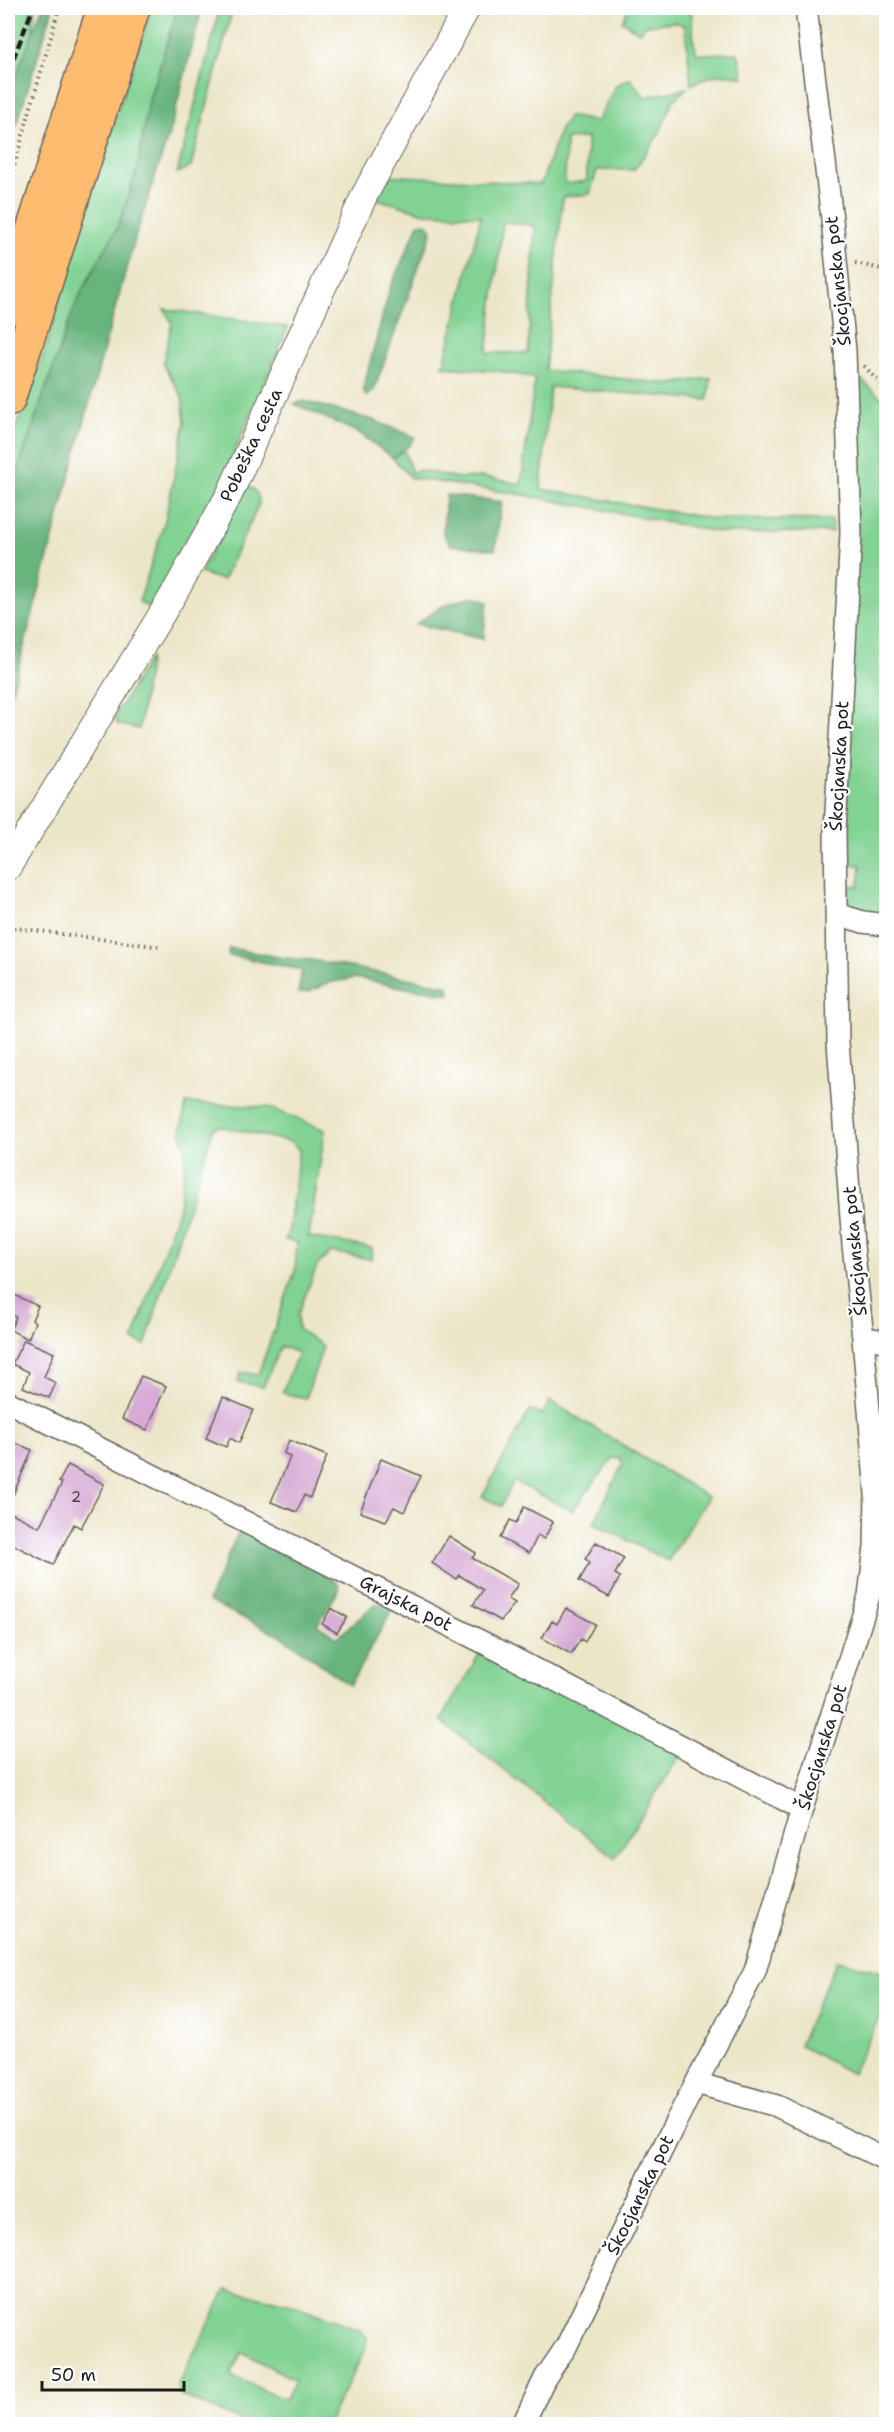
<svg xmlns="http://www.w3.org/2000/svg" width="894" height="2432" viewBox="0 0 894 2432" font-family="'Shantell Sans',sans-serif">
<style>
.green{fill:#81d293;stroke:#4e7758;stroke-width:1.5;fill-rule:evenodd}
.forest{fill:#68b47d;stroke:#42684c;stroke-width:1.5}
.building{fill:#d7abd5}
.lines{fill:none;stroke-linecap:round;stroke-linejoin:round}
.minor-casing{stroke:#656359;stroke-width:24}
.tertiary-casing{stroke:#656359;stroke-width:28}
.trunk-casing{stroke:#656359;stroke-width:36}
.path{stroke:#656359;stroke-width:4;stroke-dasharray:1.5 4.5;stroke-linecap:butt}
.minor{stroke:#fff;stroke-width:21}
.tertiary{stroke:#fff;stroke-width:26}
.trunk{stroke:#febc70;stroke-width:33}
.rail{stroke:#1c1c1c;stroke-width:4.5;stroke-dasharray:9 4.5;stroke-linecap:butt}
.labels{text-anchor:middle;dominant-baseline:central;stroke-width:4.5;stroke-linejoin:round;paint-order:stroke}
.number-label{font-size:15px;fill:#4b404a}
.street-label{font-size:18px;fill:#1c1c1c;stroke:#fff}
</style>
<rect width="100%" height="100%" fill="#fff"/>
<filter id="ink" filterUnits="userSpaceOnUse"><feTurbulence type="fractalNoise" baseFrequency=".0167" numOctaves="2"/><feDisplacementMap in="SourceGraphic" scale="12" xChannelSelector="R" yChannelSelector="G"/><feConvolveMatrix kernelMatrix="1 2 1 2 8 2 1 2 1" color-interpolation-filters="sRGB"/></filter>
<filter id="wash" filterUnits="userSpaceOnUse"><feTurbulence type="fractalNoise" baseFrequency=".008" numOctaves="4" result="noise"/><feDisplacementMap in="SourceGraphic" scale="24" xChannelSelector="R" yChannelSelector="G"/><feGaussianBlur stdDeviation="1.35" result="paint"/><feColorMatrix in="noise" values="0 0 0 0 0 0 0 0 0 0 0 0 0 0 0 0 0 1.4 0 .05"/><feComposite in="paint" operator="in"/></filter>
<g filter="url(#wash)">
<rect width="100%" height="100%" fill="#ece6c9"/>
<!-- green -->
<path class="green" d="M8,8H35L28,74L8,144Z
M152,8H178L149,100L137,170L118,226L82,291L71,316L8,498V449L47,344L112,128Z
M220,8H233L191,166L177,173Z
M629,8H691L694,43L697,54L738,53L744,77C721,72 712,74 691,85L685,26L675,22L646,25L639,32L622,21Z
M630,79L645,97L687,88L673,101L659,134L634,170H597L590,194L563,197L545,370L670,384L711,378L708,400L550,387L541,489L714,519L832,520V532L723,533L525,495L411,478L393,458L404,450L412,473L419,470L457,478L483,477L521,484L535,378L498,371L443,367L481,216L425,213L374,198L386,175L541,184L560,129L569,116L597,122L616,85ZM587,138V181L565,184L566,139ZM503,222L535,226L528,353H487Z
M164,309L288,327L220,486L151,608L139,602L165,521L185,423L182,396L163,364L172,323Z
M854,373L886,402V920L845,905L841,885L859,886L861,865L841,864Z
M246,486C256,489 259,494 259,504L223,580L200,573Z
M150,657L139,729L117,724L115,716Z
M186,1103L268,1107L325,1130L309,1237L372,1248L371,1259L331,1252L317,1266L298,1314V1329L323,1346L306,1398L282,1393L298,1353L281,1346L263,1387L238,1382L241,1372L258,1375L295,1271L297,1242L285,1240L289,1229L299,1150L291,1142L219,1126L213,1129L145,1345L133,1340L179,1208L186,1154L181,1132Z
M550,1401L708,1497L668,1561L594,1523L623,1463L620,1458H613L572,1511L514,1481L501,1506L482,1497L530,1410L542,1415Z
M885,1496H886V1604L876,1598Z
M482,1649L682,1752L615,1858L441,1720Z
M837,1960L886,1973V2003L852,2074L799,2045Z
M226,2290L288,2303L359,2329L368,2339L366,2348L327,2424H249L180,2395L177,2386ZM242,2352L295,2380L285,2400L230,2375Z"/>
<!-- forest -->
<path class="forest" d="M8,8H18L8,36Z
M42,8H53L8,152V97Z
M178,8H202L170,131L136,235L104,348L8,706V498L71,316L82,291L118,226L137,170L149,100Z
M419,223L428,224L432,231L374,390L366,396L363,389L390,288Z
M304,401L373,420L415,437L409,446L393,458L359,433L294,404Z
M446,495L502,502L495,550L451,545L443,534Z
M473,596L488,601L483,639L416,624L444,605Z
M229,948L284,958L312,960L448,986L450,994L406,988L356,978L328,983L309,992L298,993L302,970L228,955Z
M241,1526L291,1553L339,1584V1590L317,1625L337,1638L375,1604L395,1605L350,1685L281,1636L208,1601Z"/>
<g id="blocks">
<!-- building -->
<path class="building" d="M8,1292L38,1306L32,1320L35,1322L28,1339L10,1330L16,1317L8,1313Z
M24,1340L54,1353L44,1377L56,1383L49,1398L23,1387L29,1372L12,1364Z
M141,1376L166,1386L147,1430L122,1419Z
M223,1397L253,1410L239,1443L230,1438L226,1447L206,1438Z
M8,1440L32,1450L8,1507Z
M289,1440L327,1456L310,1498L304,1495L297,1512L271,1502L290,1457L284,1453Z
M381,1459L421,1476L404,1512L394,1507L386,1521L360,1512Z
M68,1465L104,1484L81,1528L74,1524L53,1565L8,1542V1511L39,1527L62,1483L59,1482Z
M524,1507L553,1522L544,1539L538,1535L529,1553L500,1538L510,1520L516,1523Z
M449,1536L476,1553L472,1558L518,1584L508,1599L515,1603L501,1621L473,1605L483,1590L459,1575L456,1579L432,1563Z
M596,1542L624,1558L615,1574L620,1577L609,1597L579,1581L590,1562L585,1559Z
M331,1608L347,1617L337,1633L322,1624Z
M566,1608L595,1624L585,1642L581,1639L571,1654L542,1638L552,1621L557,1624Z"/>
</g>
</g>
<g filter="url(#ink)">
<use href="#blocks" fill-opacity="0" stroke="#656359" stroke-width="1.5"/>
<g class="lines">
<!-- minor casing -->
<g class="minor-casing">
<path id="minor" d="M837,914L863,922L886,925
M863,1338L886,1341
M8,1402L498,1650L802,1809
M696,2083L777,2106L886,2160
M523,2424L545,2378L566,2347L675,2123L755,1971L802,1809L869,1596L875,1547L876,1494L863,1338L853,1245L838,1042L835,831L851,533L845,351L832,219L806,8"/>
</g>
<!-- tertiary casing -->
<g class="tertiary-casing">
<path id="tertiary" d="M8,867L175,592L230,493L365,194L467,8"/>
</g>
<!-- trunk casing -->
<g class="trunk-casing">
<path id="trunk" d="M8,308L104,8
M8,400L133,8"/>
</g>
<!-- path -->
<path class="path" d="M8,188L59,8
M855,263L886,270
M864,366L886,389
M8,927L162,947"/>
<!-- minor -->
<use href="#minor" class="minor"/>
<!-- tertiary -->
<use href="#tertiary" class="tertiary"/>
<!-- trunk -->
<use href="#trunk" class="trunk"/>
<!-- rail -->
<path class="rail" d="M8,72L33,8"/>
</g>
</g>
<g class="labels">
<!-- number labels -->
<g class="number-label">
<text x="76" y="1497">2</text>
</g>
<!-- street labels -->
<g class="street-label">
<text transform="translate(838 281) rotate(-96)">Škocjanska pot</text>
<text transform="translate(251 445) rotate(-65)">Pobeška cesta</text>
<text transform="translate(839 766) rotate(-87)">Škocjanska pot</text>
<text transform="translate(855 1251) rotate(-95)">Škocjanska pot</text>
<text transform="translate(406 1603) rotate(27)">Grajska pot</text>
<text transform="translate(822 1747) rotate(-73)">Škocjanska pot</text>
<text transform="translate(640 2195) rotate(-64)">Škocjanska pot</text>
</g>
</g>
<!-- margin -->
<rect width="894" height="2432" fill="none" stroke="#fff" stroke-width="30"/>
<!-- scale -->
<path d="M42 2381v9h142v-9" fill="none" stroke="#1c1c1c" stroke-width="3"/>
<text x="51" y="2381" font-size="18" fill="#1c1c1c" stroke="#ffffff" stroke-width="4.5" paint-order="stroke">50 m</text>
</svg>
